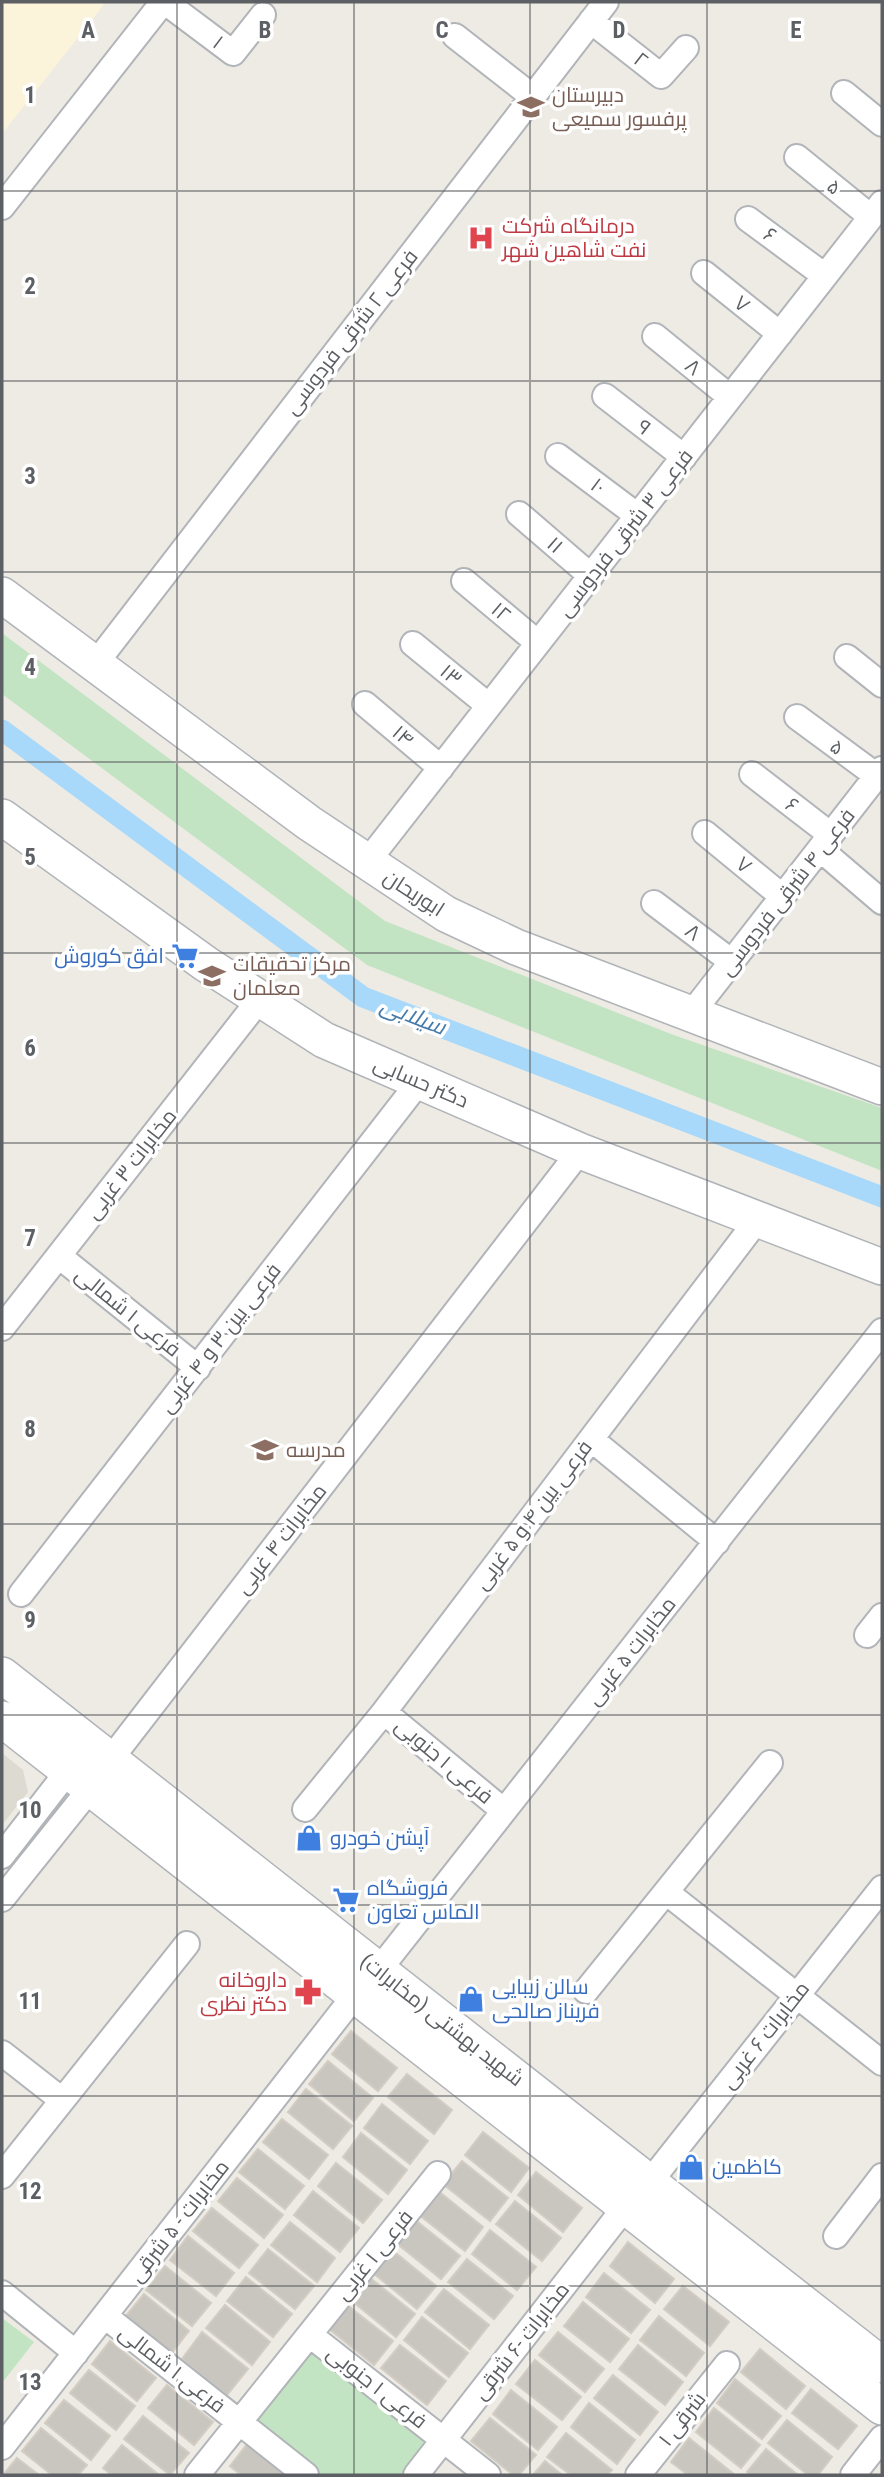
<svg xmlns="http://www.w3.org/2000/svg" width="884" height="2477" viewBox="0 0 884 2477" font-family="'Roboto Condensed',Cairo,sans-serif">
<style>
.commercial{fill:#fcf3db}
.education{fill:#dddad2}
.green{fill:#c3e4c2}
.lines{fill:none;stroke-linecap:round;stroke-linejoin:round}
.canal{stroke:#a8d9fa;stroke-width:21}
.building{fill:#c9c6c0;stroke:#d2ccc2;stroke-width:2}
.minor-casing{stroke:#b1b4b8;stroke-width:28}
.secondary-casing{stroke:#b0b3b8;stroke-width:38}
.minor{stroke:#fff;stroke-width:24}
.secondary{stroke:#fff;stroke-width:35}
.grid{fill:none;stroke:#5c5f63;stroke-width:2;stroke-opacity:0.55}
.labels{text-anchor:middle;dominant-baseline:central;stroke-width:7;stroke-linejoin:round;paint-order:stroke}
.street-label{font-size:21px;fill:#5c5f63;stroke:#fff}
.education-label{font-size:21px;fill:#785e54;stroke:#fff;text-anchor:start}
.health-label{font-size:21px;fill:#be3a42;stroke:#fff;text-anchor:start}
.shop-label{font-size:21px;fill:#366cbe;stroke:#fff;text-anchor:start}
.water-label{font-size:23px;font-style:italic;fill:#457aab;stroke:#fff}
.grid-label{font-size:23px;text-anchor:middle;font-weight:bold;fill:#5c5f63;stroke:#fff;stroke-width:7;stroke-linejoin:round;paint-order:stroke}
</style>
<rect width="100%" height="100%" fill="#edebe4"/>
<!-- commercial -->
<path class="commercial" d="M2,2H106L2,134Z"/>
<!-- education -->
<path class="education" d="M2,1753L23,1770L28,1792L2,1825Z"/>
<!-- green -->
<path class="green" d="M2,633L385,921L671,1034L882,1108V1171L367,965L2,694Z
M2,2318L34,2342L2,2383Z
M309,2346L434,2446L410,2475H321L251,2419Z"/>
<g class="lines">
<!-- canal -->
<path class="canal" d="M2,730L363,997L882,1197"/>
</g>
<!-- building -->
<path class="building" d="M351,2031L397,2068L378,2091L332,2054Z
M328,2061L373,2098L354,2121L309,2084Z
M407,2074L452,2110L434,2134L388,2097Z
M306,2089L352,2126L333,2149L288,2112Z
M382,2104L428,2141L410,2164L364,2128Z
M282,2119L328,2155L309,2179L263,2142Z
M483,2132L529,2168L511,2192L465,2155Z
M361,2133L407,2170L388,2194L343,2157Z
M258,2149L304,2186L285,2209L239,2172Z
M462,2161L508,2198L490,2221L443,2184Z
M336,2163L382,2200L363,2223L318,2186Z
M536,2172L582,2208L563,2232L518,2195Z
M237,2178L283,2215L264,2238L218,2201Z
M437,2190L483,2227L465,2251L418,2214Z
M313,2191L359,2228L340,2252L294,2215Z
M515,2201L561,2238L542,2261L496,2224Z
M212,2208L258,2245L239,2268L193,2231Z
M414,2219L460,2256L441,2279L395,2242Z
M290,2222L335,2258L317,2282L271,2245Z
M490,2230L536,2267L517,2290L472,2254Z
M188,2236L234,2273L216,2296L170,2260Z
M628,2242L674,2279L655,2303L610,2266Z
M268,2249L314,2286L295,2309L249,2273Z
M391,2249L436,2286L417,2309L372,2272Z
M467,2259L513,2296L494,2319L448,2282Z
M165,2266L211,2303L192,2326L146,2290Z
M604,2273L650,2310L631,2333L586,2297Z
M246,2277L292,2314L273,2337L227,2301Z
M369,2277L415,2314L396,2337L351,2300Z
M683,2286L729,2322L710,2346L664,2309Z
M444,2289L489,2325L470,2349L425,2312Z
M144,2294L189,2331L171,2354L125,2317Z
M583,2302L629,2339L610,2362L564,2326Z
M225,2305L270,2342L252,2365L206,2328Z
M347,2305L393,2341L374,2365L328,2328Z
M659,2316L704,2353L686,2376L640,2340Z
M422,2317L468,2353L449,2377L404,2340Z
M202,2332L248,2369L227,2395L182,2359Z
M558,2332L604,2369L585,2392L539,2355Z
M110,2341L156,2378L137,2401L92,2364Z
M400,2345L446,2381L427,2405L381,2368Z
M638,2345L683,2382L665,2405L619,2369Z
M760,2349L805,2386L786,2409L741,2372Z
M535,2360L581,2397L562,2420L516,2384Z
M89,2370L135,2406L116,2430L70,2393Z
M613,2375L658,2412L640,2435L594,2398Z
M735,2379L781,2416L762,2439L717,2403Z
M167,2385L213,2422L194,2445L148,2408Z
M811,2389L857,2426L838,2449L792,2413Z
M511,2390L557,2427L538,2450L493,2414Z
M64,2400L110,2436L91,2460L45,2423Z
M589,2403L635,2440L617,2464L571,2427Z
M714,2408L760,2445L741,2468L696,2432Z
M143,2416L189,2453L170,2475L124,2439Z
M490,2418L536,2455L519,2475H513L471,2441Z
M787,2420L832,2457L818,2475H808L768,2443Z
M41,2428L87,2465L78,2475H52L22,2451Z
M566,2433L612,2470L607,2475H571L547,2457Z
M689,2438L735,2475H688L671,2462Z
M248,2443L288,2475H241L230,2466Z
M122,2445L159,2475H112L103,2468Z
M766,2449L798,2475H750L747,2472Z
M17,2458L39,2475H3Z
M545,2461L562,2475H533Z"/>
<g class="lines">
<!-- minor casing -->
<g class="minor-casing">
<path id="minor" d="M165,2L233,53L263,15
M591,21L661,76L686,48
M455,36L533,97
M844,93L882,124
M797,157L871,217
M2,207L163,2
M748,219L825,276
M704,273L780,334
M655,336L730,397
M605,396L684,457
M558,456L638,516
M519,514L591,576
M464,581L538,643
M413,644L489,706
M847,657L882,685
M96,663L606,2
M365,704L441,768
M797,717L877,776
M752,774L831,835
M705,833L783,897
M820,849L882,902
M367,862L882,203
M654,903L732,962
M691,1014L882,769
M59,1256L198,1368
M2,1328L260,999
M591,1439L717,1542
M21,1594L419,1082
M867,1635L882,1616
M384,1712L504,1811
M110,1760L580,1151
M305,1809L384,1712L758,1219
M2,1856L68,1771
M666,1892L882,2063
M2,1899L90,1789
M378,1971L882,1331
M586,1991L770,1763
M2,2053L62,2100
M2,2176L187,1944
M649,2183L882,1888
M836,2236L882,2176
M2,2293L76,2353
M105,2316L306,2475
M310,2335L488,2475
M2,2447L355,1995
M197,2475L438,2174
M416,2475L626,2206
M638,2475L727,2364
M853,2475L882,2438"/>
</g>
<!-- secondary casing -->
<g class="secondary-casing">
<path id="secondary" d="M2,595L309,823L446,914L516,947L882,1087
M2,817L206,964L324,1040L580,1151L882,1267
M2,1675L882,2365
M2,1719L882,2407"/>
</g>
<!-- minor -->
<use href="#minor" class="minor"/>
<!-- secondary -->
<use href="#secondary" class="secondary"/>
</g>
<!-- grid -->
<path class="grid" d="M177,2V2475M354,2V2475M530,2V2475M707,2V2475M2,191H882M2,381H882M2,572H882M2,762H882M2,953H882M2,1143H882M2,1334H882M2,1524H882M2,1715H882M2,1905H882M2,2096H882M2,2286H882"/>
<!-- icons -->
<defs>
<g id="school-bare" transform="scale(2.1)"><path d="M0-5L7-2L0 1L-7-2ZM-4 1L0 2.5L4 1V4Q0 6-4 4Z" fill="#8d6e63" stroke="#fff" stroke-width="2.5" paint-order="stroke"/></g>
<g id="hospital-bare" transform="scale(2.1)"><path d="M-5-5h3v3.5h4V-5h3V5h-3V1.5h-4V5h-3Z" fill="#e0444e" stroke="#fff" stroke-width="2.5" paint-order="stroke"/></g>
<g id="supermarket-bare" transform="scale(2.1)"><path d="M-6-5.5h2.5l.6 2H6L4.5 2H-2.5L-4.4-4H-6ZM-1.5 3.2a1.3 1.3 0 1 0 .1 0ZM3 3.2a1.3 1.3 0 1 0 .1 0Z" fill="#3f7fe0" stroke="#fff" stroke-width="2.5" paint-order="stroke"/></g>
<g id="shop-bare" transform="scale(2.1)"><path d="M-5-2.5h2.3a2.7 3.5 0 0 1 5.4 0H5L5.5 6h-11ZM-1.5-2.5h3a1.5 2.3 0 0 0-3 0Z" fill="#3f7fe0" stroke="#fff" stroke-width="2.5" paint-order="stroke"/></g>
<g id="pharmacy-bare" transform="scale(2.1)"><path d="M-2-6h4v4h4v4h-4v4h-4v-4h-4v-4h4Z" fill="#e0444e" stroke="#fff" stroke-width="2.5" paint-order="stroke"/></g>
</defs>
<g fill-rule="evenodd">
<use href="#school-bare" x="531" y="107"/>
<use href="#hospital-bare" x="481" y="238"/>
<use href="#supermarket-bare" x="185" y="956"/>
<use href="#school-bare" x="212" y="976"/>
<use href="#school-bare" x="265" y="1450"/>
<use href="#shop-bare" x="309" y="1838"/>
<use href="#supermarket-bare" x="346" y="1900"/>
<use href="#pharmacy-bare" x="308" y="1992"/>
<use href="#shop-bare" x="471" y="1999"/>
<use href="#shop-bare" x="691" y="2167"/>
</g>
<g class="labels">
<!-- street labels -->
<g class="street-label">
<text transform="translate(218 42) rotate(37)">۱</text>
<text transform="translate(641 60) rotate(38)">۲</text>
<text transform="translate(834 187) rotate(39)">۵</text>
<text transform="translate(770 235) rotate(37)">۶</text>
<text transform="translate(742 304) rotate(39)">۷</text>
<text transform="translate(351 332) rotate(-52)">فرعی ۲ شرقی فردوسی</text>
<text transform="translate(693 367) rotate(39)">۸</text>
<text transform="translate(644 427) rotate(38)">۹</text>
<text transform="translate(598 486) rotate(37)">۱۰</text>
<text transform="translate(625 533) rotate(-52)">فرعی ۳ شرقی فردوسی</text>
<text transform="translate(555 545) rotate(41)">۱۱</text>
<text transform="translate(501 612) rotate(40)">۱۲</text>
<text transform="translate(451 675) rotate(40)">۱۳</text>
<text transform="translate(403 736) rotate(40)">۱۴</text>
<text transform="translate(837 747) rotate(37)">۵</text>
<text transform="translate(792 805) rotate(38)">۶</text>
<text transform="translate(744 865) rotate(39)">۷</text>
<text transform="translate(787 892) rotate(-52)">فرعی ۴ شرقی فردوسی</text>
<text transform="translate(414 893) rotate(33)">ابوریحان</text>
<text transform="translate(693 932) rotate(37)">۸</text>
<text transform="translate(421 1082) rotate(23)">دکتر حسابی</text>
<text transform="translate(131 1164) rotate(-52)">مخابرات ۳ غربی</text>
<text transform="translate(128 1312) rotate(39)">فرعی ۱ شمالی</text>
<text transform="translate(220 1338) rotate(-52)">فرعی بین ۳ و ۴ غربی</text>
<text transform="translate(533 1515) rotate(-53)">فرعی بین ۴ و ۵ غربی</text>
<text transform="translate(281 1539) rotate(-52)">مخابرات ۴ غربی</text>
<text transform="translate(631 1651) rotate(-52)">مخابرات ۵ غربی</text>
<text transform="translate(444 1761) rotate(40)">فرعی ۱ جنوبی</text>
<text transform="translate(442 2020) rotate(38)">شهید بهشتی (مخابرات)</text>
<text transform="translate(765 2035) rotate(-52)">مخابرات ۶ غربی</text>
<text transform="translate(179 2221) rotate(-52)">مخابرات - ۵ شرقی</text>
<text transform="translate(374 2255) rotate(-51)">فرعی ۱ غربی</text>
<text transform="translate(521 2341) rotate(-52)">مخابرات -۶ شرقی</text>
<text transform="translate(172 2369) rotate(38)">فرعی ۱ شمالی</text>
<text transform="translate(377 2387) rotate(38)">فرعی ۱ جنوبی</text>
<text transform="translate(682 2419) rotate(-52)">شرقی ۱</text>
</g>
<!-- education labels -->
<g class="education-label">
<text x="552" y="95">دبیرستان<tspan x="552" dy="24">پرفسور سمیعی</tspan></text>
<text x="233" y="964">مرکز تحقیقات<tspan x="233" dy="24">معلمان</tspan></text>
<text x="286" y="1450">مدرسه</text>
</g>
<!-- health labels -->
<g class="health-label">
<text x="502" y="226">درمانگاه شرکت<tspan x="502" dy="24">نفت شاهین شهر</tspan></text>
<text x="287" y="1980" text-anchor="end">داروخانه<tspan x="287" dy="24">دکتر نظری</tspan></text>
</g>
<!-- shop labels -->
<g class="shop-label">
<text x="164" y="956" text-anchor="end">افق کوروش</text>
<text x="330" y="1838">آپشن خودرو</text>
<text x="367" y="1888">فروشگاه<tspan x="367" dy="24">الماس تعاون</tspan></text>
<text x="492" y="1987">سالن زیبایی<tspan x="492" dy="24">فریناز صالحی</tspan></text>
<text x="712" y="2167">کاظمین</text>
</g>
<!-- water labels -->
<g class="water-label">
<text transform="translate(413 1016) rotate(21)">سیلابی</text>
</g>
</g>
<g class="grid-label">
<text x="88" y="38">A</text>
<text x="265" y="38">B</text>
<text x="442" y="38">C</text>
<text x="619" y="38">D</text>
<text x="796" y="38">E</text>
<text x="30" y="103">1</text>
<text x="30" y="294">2</text>
<text x="30" y="484">3</text>
<text x="30" y="675">4</text>
<text x="30" y="865">5</text>
<text x="30" y="1056">6</text>
<text x="30" y="1246">7</text>
<text x="30" y="1437">8</text>
<text x="30" y="1628">9</text>
<text x="30" y="1818">10</text>
<text x="30" y="2009">11</text>
<text x="30" y="2199">12</text>
<text x="30" y="2390">13</text>
</g>
<!-- border -->
<rect width="884" height="2477" fill="none" stroke="#5c5f63" stroke-width="7"/>
</svg>
